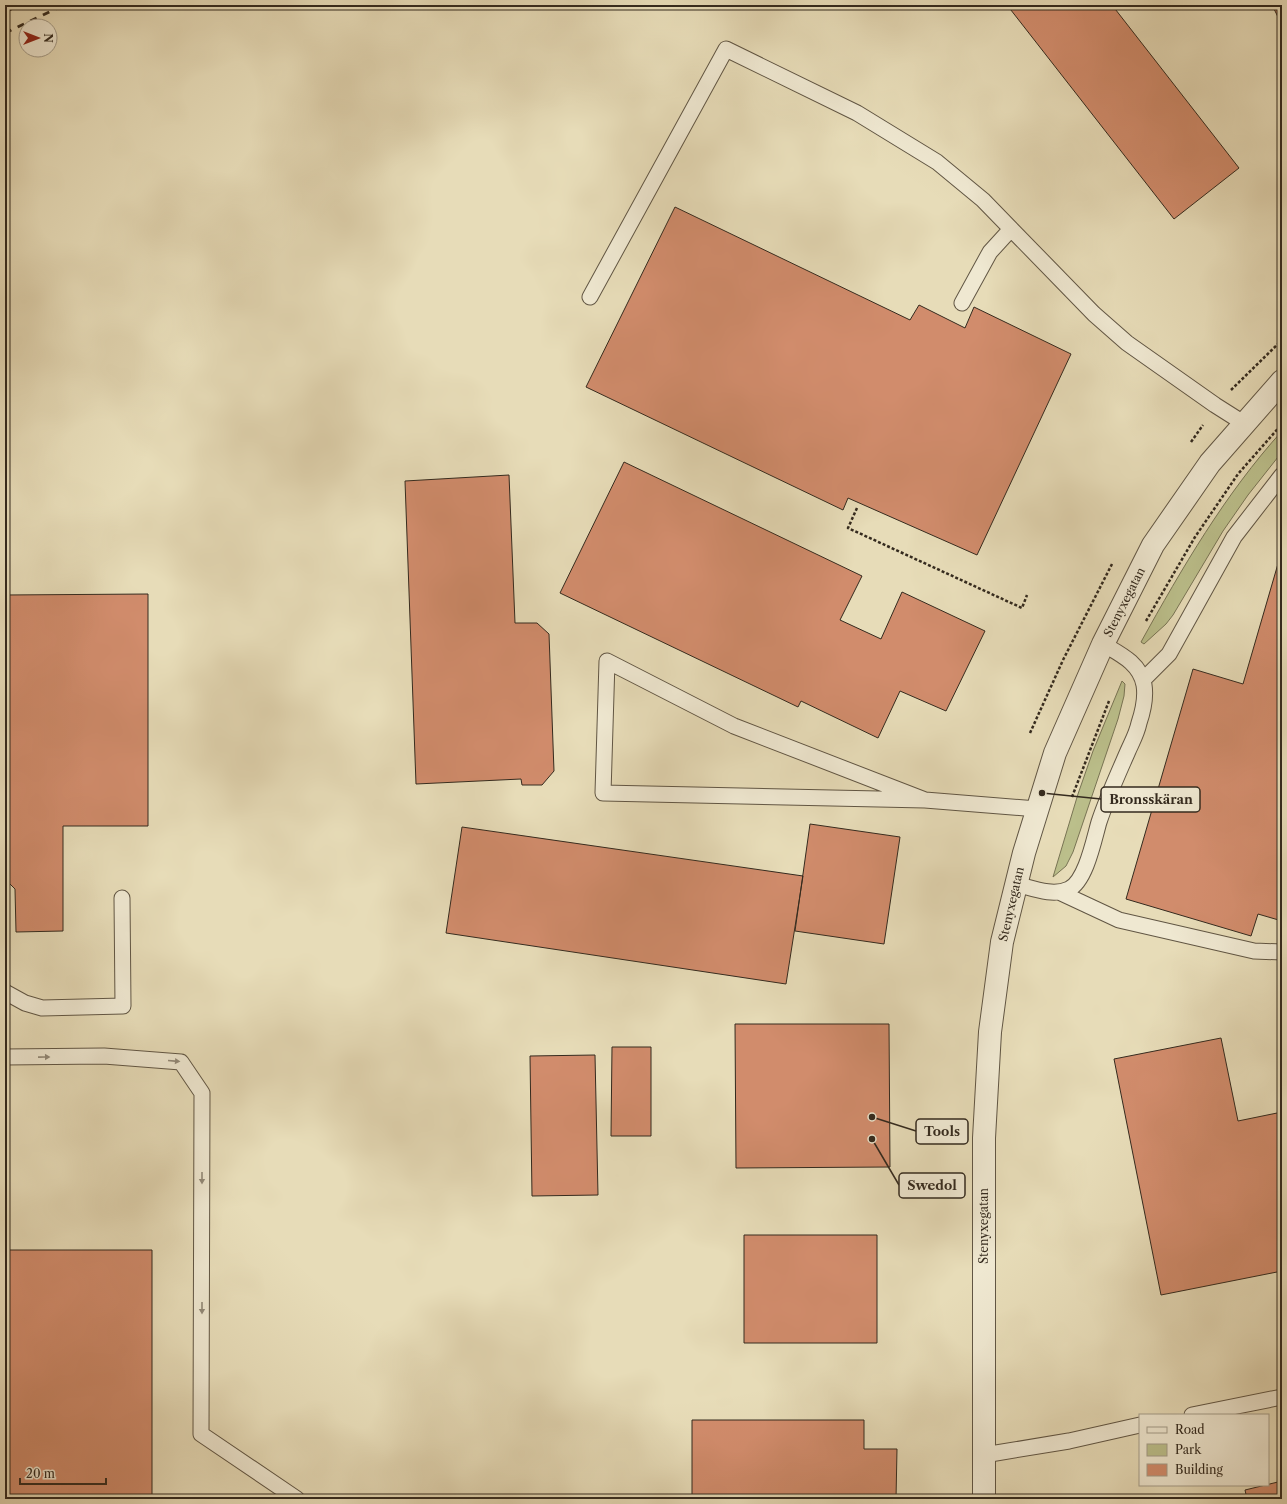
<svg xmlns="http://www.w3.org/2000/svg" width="1287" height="1504" viewBox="0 0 1287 1504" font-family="'Libre Caslon Text',serif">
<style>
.green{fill:#bbbf8b;stroke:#787454}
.building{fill:#d18c6c;stroke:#342a1e}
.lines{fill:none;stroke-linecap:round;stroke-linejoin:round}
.service-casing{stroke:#615644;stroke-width:17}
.tertiary-casing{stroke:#615644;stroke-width:24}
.path{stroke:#342a1e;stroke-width:2.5;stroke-dasharray:3 2;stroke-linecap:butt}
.service{stroke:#efe8d1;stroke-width:15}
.tertiary{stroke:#efe8d1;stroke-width:22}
.rail{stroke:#342a1e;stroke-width:3;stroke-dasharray:7 7;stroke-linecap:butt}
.oneway{fill:#928978}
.labels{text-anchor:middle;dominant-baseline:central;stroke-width:3;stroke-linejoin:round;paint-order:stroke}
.street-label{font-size:12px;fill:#342a1e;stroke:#efe8d1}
.leader{fill:none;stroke:#342a1e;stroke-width:1.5}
.callout-dot{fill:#342a1e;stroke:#efe8d1;stroke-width:1.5}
.callout{fill:#efe8d1;stroke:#342a1e;stroke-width:1.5}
.callout-label{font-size:13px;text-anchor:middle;font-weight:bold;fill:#342a1e}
</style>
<rect width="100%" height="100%" fill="#e7dcb8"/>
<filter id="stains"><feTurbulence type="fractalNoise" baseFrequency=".005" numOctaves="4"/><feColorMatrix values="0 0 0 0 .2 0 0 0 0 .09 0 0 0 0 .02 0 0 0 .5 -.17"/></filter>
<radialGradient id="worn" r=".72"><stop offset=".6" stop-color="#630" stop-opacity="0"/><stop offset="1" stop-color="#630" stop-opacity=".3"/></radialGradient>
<!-- green -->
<path class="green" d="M1282,431V452L1248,495L1223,531L1173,615L1166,624L1144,644L1141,642C1182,568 1225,494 1282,431Z
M1122,681L1125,684L1124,696L1118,719L1073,852L1066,866L1053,877L1078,794L1093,751Z"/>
<!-- building -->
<path class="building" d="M1007,5H1112L1239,168L1174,219Z
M1272,5H1282V25Z
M675,207L910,320L919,305L965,328L974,307L1071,354L977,555L848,498L843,510L586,387Z
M624,462L862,576L840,620L881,639L902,592L985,631L946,711L900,691L878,738L801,701L798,707L560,593Z
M509,475L515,623H537L549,634L554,771L542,785H522L521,779L416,784L405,481Z
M1282,550V921L1258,914L1251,936L1126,899L1193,669L1243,684Z
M148,594V826H63V931L16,932L15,889L5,879V595Z
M810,824L900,837L884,944L795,931Z
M462,827L803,876L786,984L446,933Z
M735,1024H889L890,1167L736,1168Z
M1221,1038L1238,1121L1282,1112V1271L1161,1295L1114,1059Z
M612,1047H651V1136H611Z
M595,1055L598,1195L532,1196L530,1056Z
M744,1235H877V1343H744Z
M5,1250H152V1499H5Z
M692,1420H864V1449H897L896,1499H692Z
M1282,1481V1499H1247L1245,1490Z"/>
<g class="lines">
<!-- service casing -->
<g class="service-casing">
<path id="service" d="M590,297L726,49L857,113L937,162L983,200L1094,314L1127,343L1215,405L1245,424
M962,303L990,252L1011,229
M1143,680L1169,654L1234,537L1282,475
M925,800L603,793L607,661L734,726L925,800L1037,809
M1016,884C1032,888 1053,897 1069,889C1086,881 1094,839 1099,822C1107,798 1118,774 1128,751C1132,742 1137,733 1139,723C1143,711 1146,697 1144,685C1140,663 1120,654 1103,644
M1059,892L1119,920L1254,951L1282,952
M5,992L25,1003L42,1008L123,1006L122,898
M5,1057L104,1056L181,1062L202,1093L201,1434L297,1499
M1192,1415L1282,1397
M984,1455L1069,1441L1140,1425"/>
</g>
<!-- tertiary casing -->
<g class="tertiary-casing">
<path id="tertiary" d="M984,1499V1138L990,1032L1002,942L1024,853L1055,753L1103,644L1153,545L1210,463L1282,381"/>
</g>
<!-- path -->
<path class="path" d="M1231,390L1282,340
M1191,442L1203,425
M857,508L848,528L1022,608L1027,595
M1146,621L1195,537L1238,474L1282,424
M1030,733L1063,660L1112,564
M1072,797L1109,701"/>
<!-- service -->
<use href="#service" class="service"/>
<!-- tertiary -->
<use href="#tertiary" class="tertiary"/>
<!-- rail -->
<path class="rail" d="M5,12L19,5
M5,33L64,5"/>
</g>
<!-- one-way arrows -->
<defs><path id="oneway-solid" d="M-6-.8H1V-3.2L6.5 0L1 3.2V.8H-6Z"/></defs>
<g class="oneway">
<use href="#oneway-solid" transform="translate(44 1057) rotate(-1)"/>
<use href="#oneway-solid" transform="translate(174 1061) rotate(5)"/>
<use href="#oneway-solid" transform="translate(202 1178) rotate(90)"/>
<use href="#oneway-solid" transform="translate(202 1308) rotate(90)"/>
</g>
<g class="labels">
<!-- street labels -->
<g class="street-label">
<text transform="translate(1124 602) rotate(-63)">Stenyxegatan</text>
<text transform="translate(1011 904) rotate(-77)">Stenyxegatan</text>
<text transform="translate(983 1226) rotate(-90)">Stenyxegatan</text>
</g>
</g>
<!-- callouts -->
<path class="leader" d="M1042 793L1101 799M872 1117L916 1131M872 1139L899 1185"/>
<g class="callout-dot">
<circle cx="1042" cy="793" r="4"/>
<circle cx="872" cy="1117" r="4"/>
<circle cx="872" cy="1139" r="4"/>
</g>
<g class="callout">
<rect x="1101" y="787" width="99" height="25" rx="4"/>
<rect x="916" y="1119" width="52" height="25" rx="4"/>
<rect x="899" y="1173" width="66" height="25" rx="4"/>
</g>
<g class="callout-label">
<text x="1151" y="804">Bronsskäran</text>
<text x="942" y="1136">Tools</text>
<text x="932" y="1190">Swedol</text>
</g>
<!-- margin -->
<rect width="1287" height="1504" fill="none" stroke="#e7dcb8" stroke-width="20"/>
<rect x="6" y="6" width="1275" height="1492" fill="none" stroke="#342a1e" stroke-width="2"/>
<rect x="10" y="10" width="1267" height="1484" fill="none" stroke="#342a1e"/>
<!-- legend -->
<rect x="1139" y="1414" width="130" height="72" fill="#efe8d1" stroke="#a49c89"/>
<rect x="1147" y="1427" width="20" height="6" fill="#efe8d1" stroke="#a49c89"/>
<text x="1175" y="1434" font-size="12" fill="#342a1e">Road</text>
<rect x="1147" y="1444" width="20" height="12" fill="#bbbf8b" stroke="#a49c89"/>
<text x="1175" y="1454" font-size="12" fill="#342a1e">Park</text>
<rect x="1147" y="1464" width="20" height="12" fill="#d18c6c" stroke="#a49c89"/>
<text x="1175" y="1474" font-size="12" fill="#342a1e">Building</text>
<!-- north arrow -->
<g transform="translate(38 38) rotate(90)"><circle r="19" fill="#efe8d1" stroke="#a49c89"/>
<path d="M0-3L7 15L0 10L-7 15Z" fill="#8f2418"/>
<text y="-6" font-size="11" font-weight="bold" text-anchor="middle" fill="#342a1e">N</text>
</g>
<!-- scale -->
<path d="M20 1478v6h86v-6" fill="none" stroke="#342a1e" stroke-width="2"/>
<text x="26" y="1478" font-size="12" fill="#342a1e" stroke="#efe8d1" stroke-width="3" paint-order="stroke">20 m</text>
<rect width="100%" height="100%" filter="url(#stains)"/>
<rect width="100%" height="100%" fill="url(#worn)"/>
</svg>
